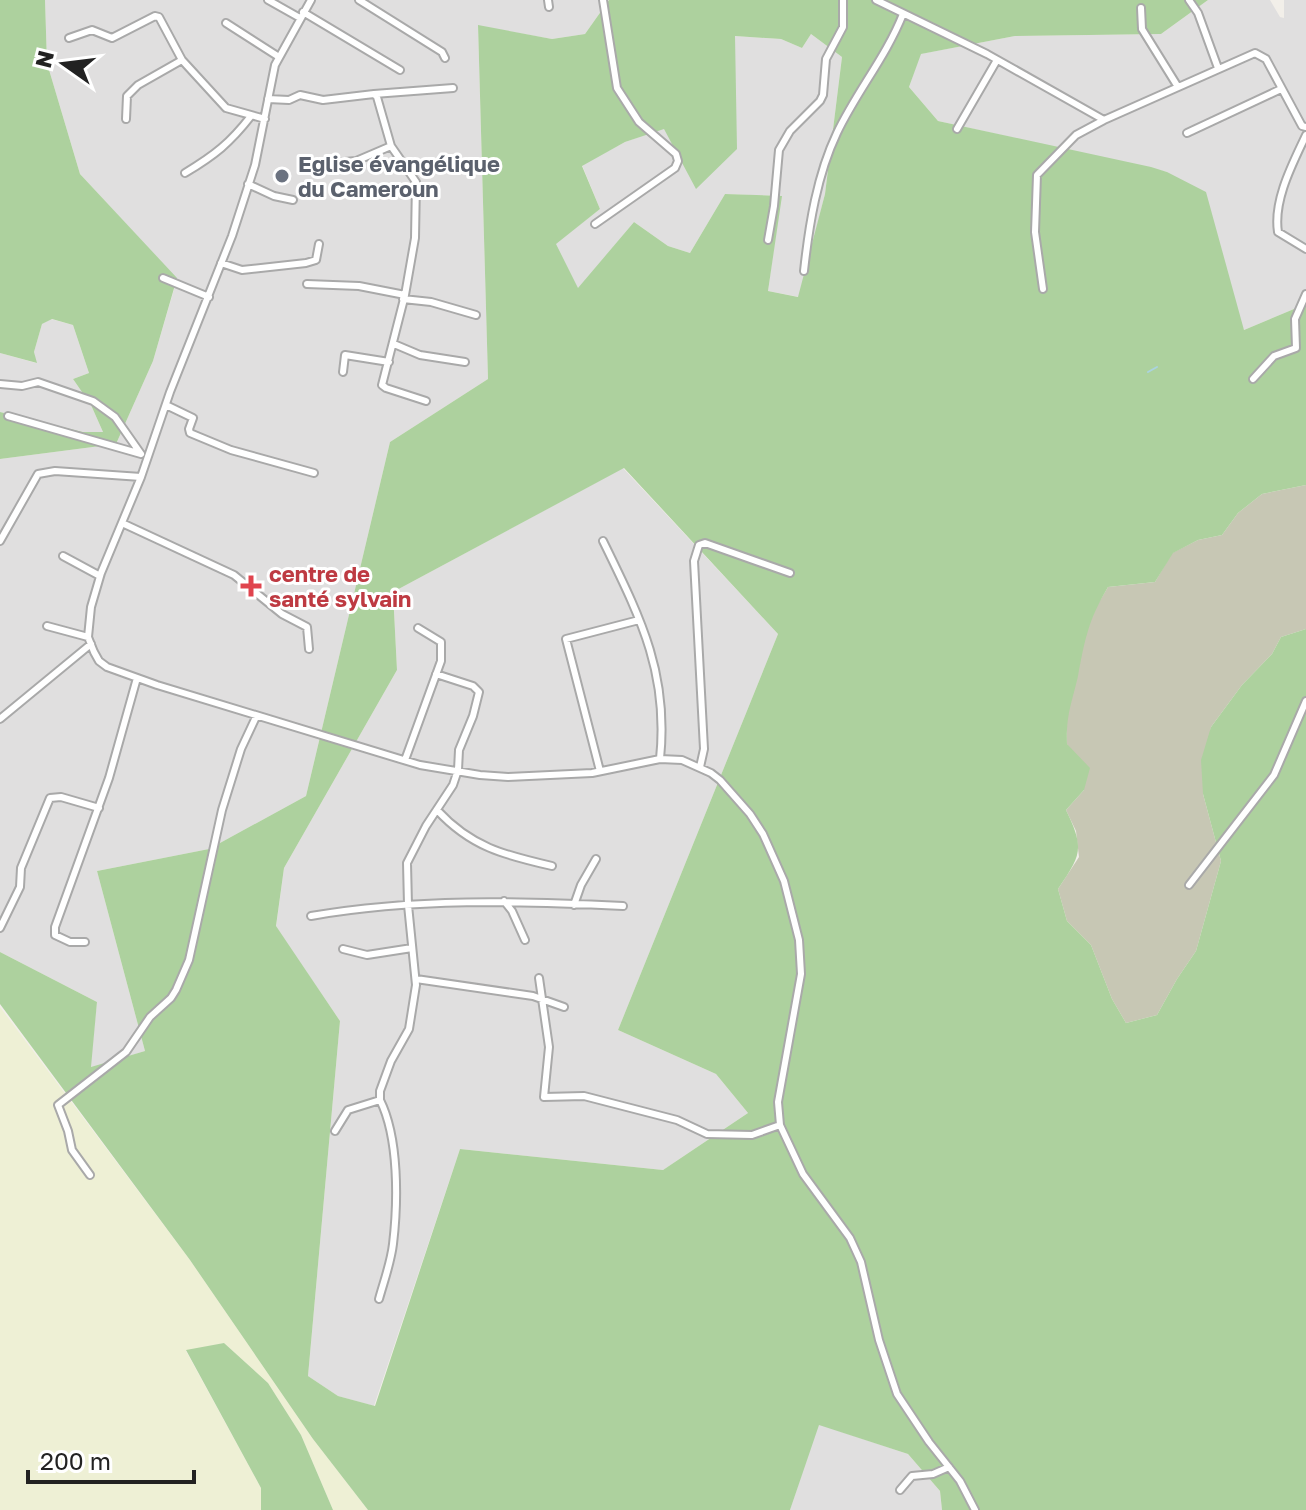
<svg xmlns="http://www.w3.org/2000/svg" width="1306" height="1510" viewBox="0 0 1306 1510" font-family="'Golos Text',sans-serif">
<style>
.residential{fill:#e0dfdf}
.construction{fill:#c7c7b4}
.farmland{fill:#eef0d5}
.forest{fill:#add19e;fill-rule:evenodd}
.lines{fill:none;stroke-linecap:round;stroke-linejoin:round}
.stream{stroke:#aad3df;stroke-width:2}
.minor-casing{stroke:#a9a9a9;stroke-width:10}
.minor{stroke:#fff;stroke-width:6}
.worship-dot{fill:#6b7280;stroke:#fff;stroke-width:3}
.health-dot{fill:#e0444e;stroke:#fff;stroke-width:3}
.labels{text-anchor:middle;dominant-baseline:central;stroke-width:6;stroke-linejoin:round;paint-order:stroke}
.worship-label{font-size:22px;font-weight:bold;fill:#5b616d;stroke:#fff;text-anchor:start}
.health-label{font-size:22px;font-weight:bold;fill:#be3a42;stroke:#fff;text-anchor:start}
</style>
<rect width="100%" height="100%" fill="#f2efe9"/>
<!-- residential -->
<path class="residential" d="M45,0H609L585,34L552,39L478,26L488,379L390,442L306,796L209,849L97,871L145,1051L90,1068L97,1002L0,952V459L116,444L153,361L177,279L80,174L47,63Z
M1208,0H1270L1280,17L1284,18V0H1306V304L1244,330L1167,172L938,121L909,87L920,54L1015,36L1161,34Z
M811,34L842,57L825,194L799,297L768,291L781,196L725,194L690,253L668,246L634,222L578,289L555,244L600,209L582,165L625,142L664,128L735,36L781,39L802,48Z
M51,319L73,325L89,373L73,379L91,405L103,432H83L0,412V353L36,363L34,352L42,324Z
M623,468L778,634L618,1030L716,1074L748,1113L663,1170L460,1149L374,1406L338,1396L308,1376L340,1021L276,927L284,868L397,670L393,592Z
M818,1424L908,1454L940,1491L942,1510H790Z"/>
<!-- construction -->
<path class="construction" d="M1306,485V629L1281,637L1272,654L1242,685L1211,727L1203,794L1221,861L1196,951L1177,979L1157,1015L1126,1023L1112,999L1091,945L1067,921L1058,889L1079,857L1076,831L1066,810L1084,790L1067,744L1066,719L1077,677L1083,644L1092,614L1108,587L1155,582L1172,553L1198,540L1222,535L1238,513L1262,494Z"/>
<!-- farmland -->
<path class="farmland" d="M0,1007L190,1260L313,1439L368,1510H333L301,1435L268,1383L224,1343L186,1351L261,1488V1510H0Z"/>
<!-- forest -->
<path class="forest" d="M0,0H45L47,63L80,174L177,278L153,361L116,444L0,459V412L83,432H103L91,405L73,379L89,373L73,325L52,319L42,324L34,352L37,363L0,353Z
M609,0H1208L1161,34L1015,36L921,54L909,87L938,121L1151,167L1167,172L1206,192L1244,330L1306,304V485L1262,494L1238,513L1222,535L1198,540L1173,553L1155,582L1108,587C1088,621 1085,639 1078,676C1072,703 1066,714 1067,744L1090,768L1084,790L1066,810C1085,849 1081,855 1058,889L1067,921L1091,945L1112,999L1126,1023L1157,1015L1177,979L1196,951L1221,861L1203,794L1201,760L1211,727L1242,685L1272,654L1281,637L1306,629V1510H942L940,1491L908,1454L819,1425L790,1510H368L313,1439L190,1260L0,1004V952L97,1002L91,1067L145,1051L97,871L209,849L306,796L390,442L488,379L478,25L552,39L585,34ZM811,34L842,57L825,194L798,297L768,291L782,196L725,194L690,253L668,246L634,222L578,288L556,244L600,209L582,166L625,142L664,129L696,189L737,149L735,36L781,39L802,48ZM624,468L778,634L618,1030L716,1074L748,1113L663,1170L460,1149L375,1406L338,1396L308,1376L340,1021L276,926L284,868L397,670L393,592Z
M224,1343L268,1383L301,1435L333,1510H261V1488L186,1350Z"/>
<g class="lines">
<!-- stream -->
<path class="stream" d="M1148,372L1157,367"/>
<!-- minor casing -->
<g class="minor-casing">
<path id="minor" d="M268,0L300,18
M311,0L275,65L255,165L232,236L170,392L141,477L101,573L91,607L88,637L94,652L99,661L107,667L157,685L420,765L480,775L508,777L592,773L660,759L682,760L711,773L720,780L750,814L763,834L784,881L799,940L801,974L778,1102L780,1125L803,1174L850,1238L861,1262L879,1340L897,1394L929,1442L960,1481L975,1510
M359,0L442,52L445,58
M548,0L549,7
M876,0L987,54L1104,120
M1189,0L1198,13L1218,68
M1141,8L1142,29L1178,87
M303,12L400,70
M226,23L279,57
M69,38L92,30L112,38L155,16L159,17L182,60L226,108L265,119
M374,94L453,88
M268,99L289,100L300,95L323,100L374,94L377,97L391,146L416,182L415,238L405,295L382,385L386,388L426,401
M126,119L127,96L138,85L182,60
M957,129L997,60
M1187,133L1281,89
M1306,135C1293,163 1273,200 1278,232L1306,249
M307,168L322,164L356,161L391,146
M185,173C215,155 230,143 251,116
M248,184L274,196L293,200
M595,224L675,168L678,161L676,154L639,122L617,88L603,0
M768,240L774,206L779,150L790,131L820,101L823,95L826,59L843,27V0
M221,263L242,270L306,263L316,260L319,244
M804,271C809,225 817,175 837,133C857,91 886,57 903,14
M163,278L209,297
M307,284L359,286L405,295
M1043,289L1035,232L1037,175L1076,135L1104,120L1255,53L1266,59L1302,126L1306,127
M403,299L431,302L476,315
M394,344L420,355L465,362
M343,372L345,355L389,362
M1253,379L1274,356L1296,348L1295,319L1306,294
M0,384L22,386L38,382L93,401L115,417L141,454
M166,405L193,418L189,429L190,433L231,450L314,473
M8,416L141,454
M122,523L234,575L282,614L307,627L309,649
M0,541L38,474L55,471L141,477
M603,541C640,617 669,673 660,759
M63,556L100,576
M47,626L88,637
M0,719L91,644
M405,760L441,661V642L418,628
M700,767L704,749L694,561L699,545L705,543L790,573
M600,771L566,639L639,620
M437,810C471,847 504,855 552,866
M1189,885L1274,775L1306,701
M504,901L512,911L525,940
M574,905L581,885L596,859
M311,916C414,898 519,901 623,906
M0,928L20,887L21,868L50,798L61,797L99,808
M85,942H70L55,935V927L109,778L137,678
M343,949L367,955L412,948
M539,978L549,1047L544,1097L584,1096L677,1120L707,1134L752,1135L780,1125
M416,979L533,996L564,1007
M335,1131L348,1110L380,1100V1091L391,1061L409,1029L416,985L408,905L407,863L426,826L453,785L458,770L459,750L473,716L479,692L473,686L436,674
M90,1175L72,1150L68,1131L58,1105L126,1052L150,1017L171,998L176,990L189,960L222,810L241,749L256,717
M379,1299C384,1281 391,1262 393,1244C398,1202 399,1138 380,1100
M900,1490L912,1476L933,1474L949,1467"/>
</g>
<!-- minor -->
<use href="#minor" class="minor"/>
</g>
<!-- markers -->
<circle class="worship-dot" cx="282" cy="176" r="8"/>
<path class="health-dot" d="M247 574h8v8h8v8h-8v8h-8v-8h-8v-8h8z"/>
<g class="labels">
<!-- worship labels -->
<g class="worship-label">
<text x="298" y="163">Eglise évangélique<tspan x="298" dy="25">du Cameroun</tspan></text>
</g>
<!-- health labels -->
<g class="health-label">
<text x="269" y="573">centre de<tspan x="269" dy="25">santé sylvain</tspan></text>
</g>
</g>
<!-- north arrow -->
<g transform="translate(64 64) rotate(284)" stroke="#ffffff" stroke-width="6" paint-order="stroke">
<path d="M0-6L14 30L0 20L-14 30Z" fill="#222222"/>
<text y="-12" font-size="22" font-weight="bold" text-anchor="middle" fill="#222222">N</text>
</g>
<!-- scale -->
<path d="M28 1470v12h166v-12" fill="none" stroke="#222222" stroke-width="4"/>
<text x="40" y="1470" font-size="24" fill="#222222" stroke="#ffffff" stroke-width="6" paint-order="stroke">200 m</text>
</svg>
